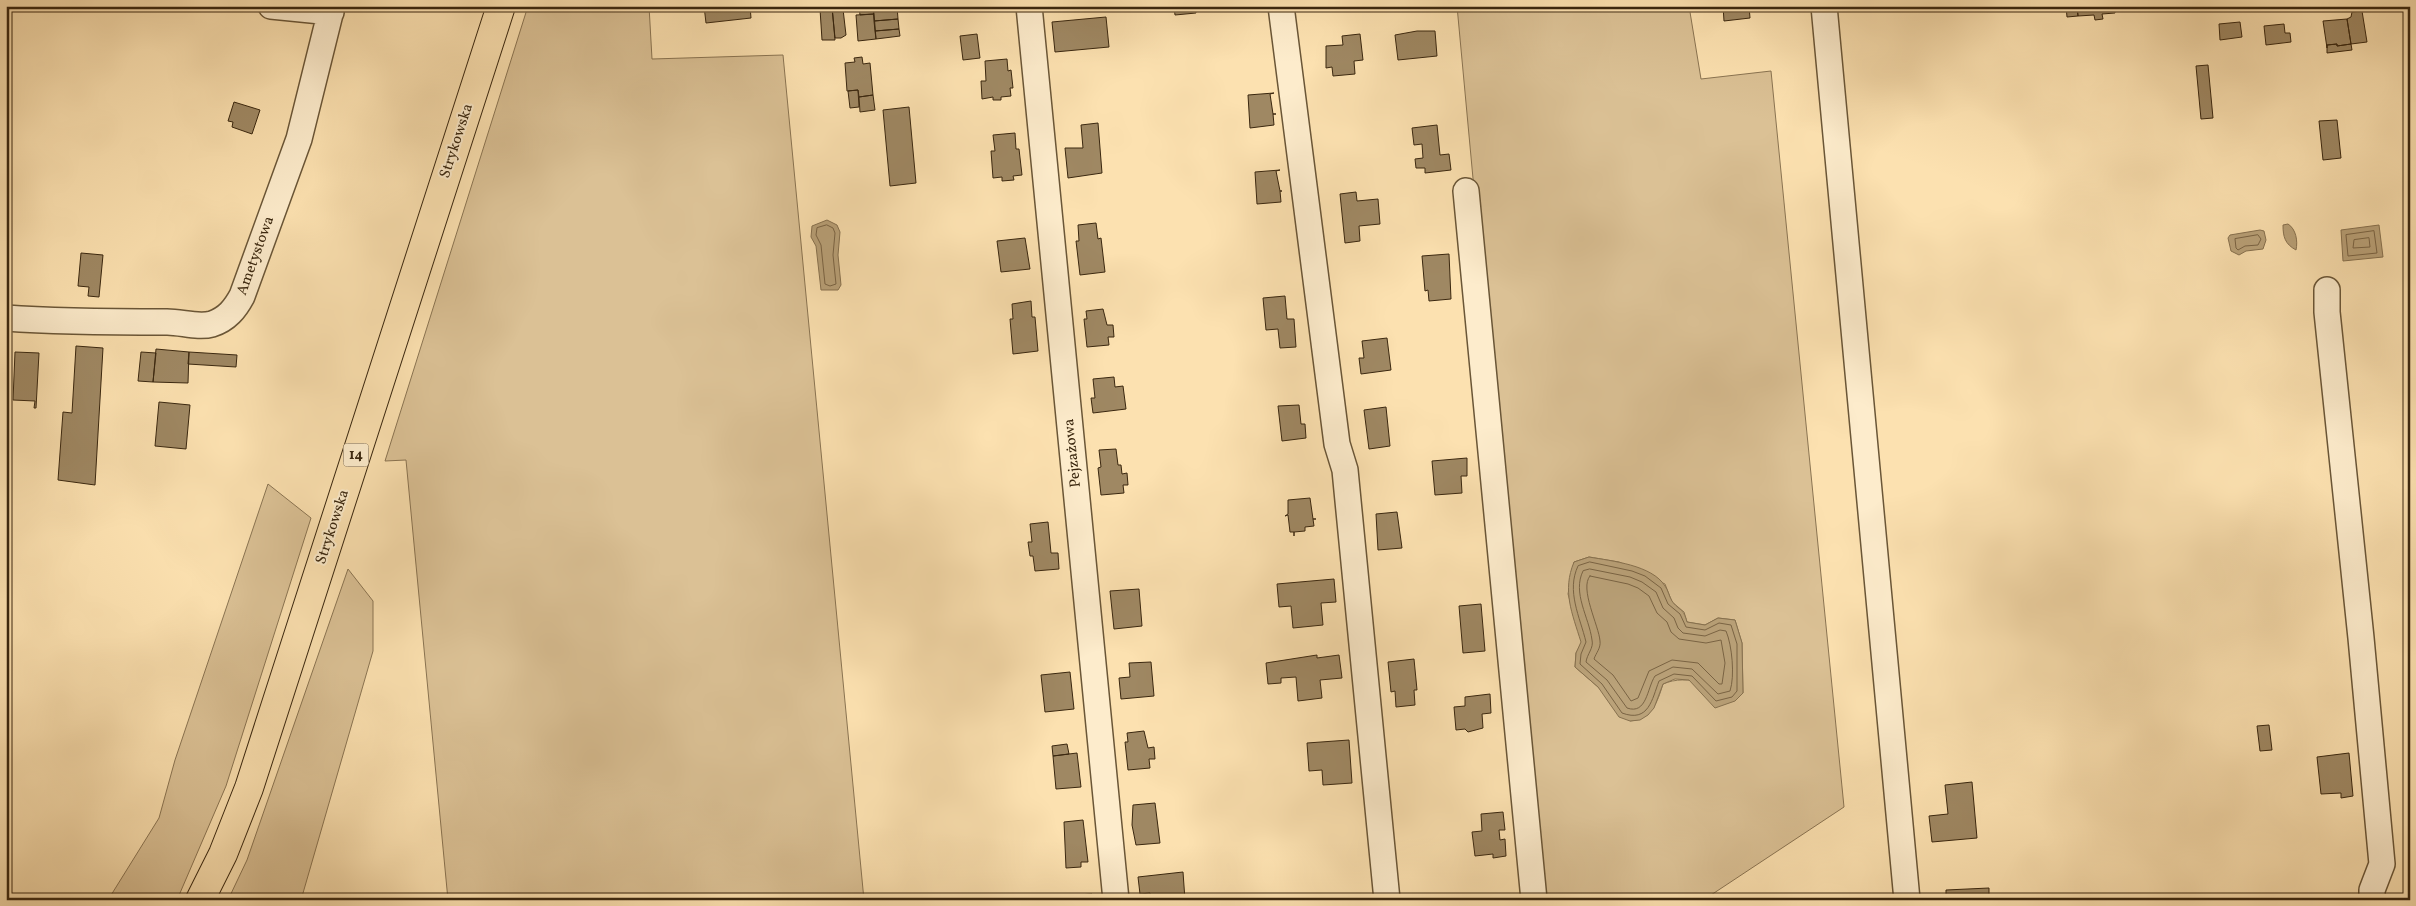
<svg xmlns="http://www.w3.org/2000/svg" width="2416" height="906" viewBox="0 0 2416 906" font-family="Vollkorn,serif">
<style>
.green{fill:#dbc195;stroke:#8a7452;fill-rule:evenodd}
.water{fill:#baa279;stroke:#87714f}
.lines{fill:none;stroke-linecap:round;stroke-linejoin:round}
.shore{stroke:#7a6444;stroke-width:1}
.building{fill:#9f8863;stroke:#3a270f}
.minor-casing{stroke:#6a5637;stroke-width:28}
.major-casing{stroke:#3a270f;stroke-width:30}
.minor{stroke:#fdeccc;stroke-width:25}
.major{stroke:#fce1b0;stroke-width:28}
.labels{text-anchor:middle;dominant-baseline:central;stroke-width:4;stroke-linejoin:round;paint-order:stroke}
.shield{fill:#fdeccc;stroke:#746248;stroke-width:1}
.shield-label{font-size:14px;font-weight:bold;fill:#3a270f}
.street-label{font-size:15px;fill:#3a270f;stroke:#fdeccc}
</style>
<rect width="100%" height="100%" fill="#fce1b0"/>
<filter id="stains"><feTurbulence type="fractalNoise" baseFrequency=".004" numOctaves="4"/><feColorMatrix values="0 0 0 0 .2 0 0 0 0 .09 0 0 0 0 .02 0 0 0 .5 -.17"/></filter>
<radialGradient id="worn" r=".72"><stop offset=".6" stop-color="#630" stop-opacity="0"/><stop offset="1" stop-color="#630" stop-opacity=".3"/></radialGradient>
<!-- green -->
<path class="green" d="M528,6H649L652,59L783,55L864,900H448L406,460L385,461Z
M1457,6H1689L1701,79L1771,71L1844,807L1711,895L1710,900H1540ZM1589,557L1619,562L1665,584L1672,602L1684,612L1687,622L1705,625L1718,618L1735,620L1742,643L1743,693C1717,687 1688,673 1663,684C1657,703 1652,719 1630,721L1598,687L1575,667L1576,653L1582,642L1568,594L1574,562Z
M268,484L311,518L226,786L177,900H108L159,818L175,760Z
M348,569L373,601V651L301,900H228L247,860Z"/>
<!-- water -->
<path class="water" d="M827,220L837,225L840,232L838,255L841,285L838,290H821L816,246L811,237L812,226Z
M2288,224C2296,229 2298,241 2296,250C2285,244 2283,237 2283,225Z
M2379,225L2383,257L2343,261L2341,230Z
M2260,230L2264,231L2266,240L2263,249L2246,251L2239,255L2231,251L2228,238L2230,235Z
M1589,557C1612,561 1652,565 1665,586C1668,590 1669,596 1672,601C1679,611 1683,607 1687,622L1705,625L1718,618L1735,620L1742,643L1743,693L1735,701L1715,708L1689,680L1675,679L1663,684L1654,708L1648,715L1640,720L1630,721L1619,717L1598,687L1575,667L1576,653L1581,642C1572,613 1562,591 1574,562Z"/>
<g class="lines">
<!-- shore -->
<path class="shore" d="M827,225L833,228L835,233L833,255L836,284L830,286L825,284L821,245L816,235L817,228Z
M2374,231L2377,253L2348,256L2346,235Z
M2258,235L2261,239L2258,245L2245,246L2238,250L2236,248L2235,239Z
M2369,238L2370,247L2353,248L2354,240Z
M1590,562L1632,571L1645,576L1661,588L1668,604L1680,614L1686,627L1705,630L1719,623L1731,625L1737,644V691L1732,697L1716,701L1692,676L1674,674L1659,681C1652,699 1649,723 1622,713L1602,684L1580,664L1581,654L1586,642C1580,617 1566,591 1578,566Z
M1590,569L1630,577L1642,582L1656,592L1663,608L1674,618L1678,628L1683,633L1705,636L1720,630L1726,631C1732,645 1735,676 1730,691L1718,694L1692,669L1673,667L1655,676C1647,688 1647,715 1627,708L1607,680L1586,662C1587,654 1594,648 1592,640C1589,617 1572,593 1583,571Z
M1590,576L1628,584L1638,588L1649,596L1657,613L1667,622L1671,632L1679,639L1706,643L1721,640L1725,663L1722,684H1719L1698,663L1672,660L1649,671L1638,698L1631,701L1613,675L1594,659C1596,653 1601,648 1600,641C1599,626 1579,588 1590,576Z"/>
</g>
<!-- building -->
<path class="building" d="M704,6H750L751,18L706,23Z
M859,6H873L874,14L860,15Z
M873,6H897L898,19L874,21Z
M1174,6H1195L1196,13L1175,15Z
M1723,6H1749L1750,18L1724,21Z
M2066,6H2077L2078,16L2067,17Z
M2077,6H2115V13L2102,14L2103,19L2095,20L2094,15L2078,16Z
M832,7L843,9L846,35L841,38H835Z
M832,7L835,40H822L820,9Z
M2362,11L2367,42L2351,44L2347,19L2351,17L2352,12Z
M874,14L876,39L858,41L856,15Z
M1106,17L1109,47L1055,52L1052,22Z
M898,19L899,29L875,31L874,21Z
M2347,19L2351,44L2337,46V44L2327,45V48L2323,21Z
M2240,22L2242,37L2220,40L2219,24Z
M2284,24L2285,33H2290L2291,42L2266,45L2264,26Z
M899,29L900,36L876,39L875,31Z
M1417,31H1435L1437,56L1398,60L1395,35Z
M977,34L980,58L963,60L960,36Z
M1360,34L1363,60L1354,61L1355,74L1333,76L1332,67L1326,68V46L1343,45L1342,36Z
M2337,44V46L2351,44L2352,50L2327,53V45Z
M862,57L863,64L870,63L873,95L859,97L858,90L847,91L845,63L855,62L854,58Z
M1007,59L1008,71L1011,70L1013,88H1010L1011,96L1001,97V100H993V97L982,99L981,81H986L985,61Z
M2208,65L2213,118L2201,119L2196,66Z
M858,90L859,107L850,108L848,91Z
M1274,93L1270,94L1273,114H1276H1273L1274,125L1250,128L1248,95Z
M873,95L875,110L860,112L859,97Z
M234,102L260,110L252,134L232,127L233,122L228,121Z
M909,107L916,183L890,186L883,110Z
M2337,120L2341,158L2323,160L2319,121Z
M1098,123L1102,173L1068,178L1065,148H1083L1081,125Z
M1437,125L1440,155L1449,154L1451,170L1425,173V168H1416L1415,159L1423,158L1422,144L1414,145L1412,128Z
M1015,133L1016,149H1019L1022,175L1013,176L1014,180L1002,181V177L993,178L991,151H995L993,135Z
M1280,170L1276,171L1280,191H1282H1280L1281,202L1257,204L1255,172Z
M1356,192L1357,201L1378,199L1380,224L1359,226L1360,241L1345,243L1340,194Z
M1096,223L1098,239L1101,238L1105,272L1080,275L1076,241H1079L1078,225Z
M1025,238L1030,269L1001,272L997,241Z
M81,253L103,255L99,297L88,296L89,287L78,286Z
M1449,254L1451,299L1429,301L1428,290L1425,291L1422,256Z
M1285,296L1287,319H1294L1296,347L1280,348L1278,329L1266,330L1263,298Z
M1031,301L1032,317H1035L1038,351L1013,354L1010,319H1013L1012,304Z
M1103,309L1107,325H1113L1114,337H1108L1109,345L1087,347L1084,319H1087L1086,311Z
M1387,338L1391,370L1361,374L1359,358H1364L1362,341Z
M76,346L103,348L95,485L58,480L63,412L72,413Z
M156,349L189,352L188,383L153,382Z
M15,352L39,353L36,408H34L35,401L13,400Z
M141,352L156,353L153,382L138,381Z
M189,352L237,355L236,367L188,364Z
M1114,377L1115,387L1123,386L1126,409L1093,413L1091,398H1095L1093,379Z
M159,402L190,405L186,449L155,446Z
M1299,405L1301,424H1305L1306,438L1282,441L1278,406Z
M1386,407L1390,446L1369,449L1364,410Z
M1116,449L1118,465H1121L1122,474L1127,473L1128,485H1123L1124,493L1101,495L1098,468L1101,467L1099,450Z
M1467,458V476H1461L1462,493L1435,495L1432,461Z
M1310,498L1313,519H1316H1313L1314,526L1305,527V531L1294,532V536V532H1290L1288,515L1285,516L1288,514V500Z
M1397,512L1402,548L1378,550L1376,514Z
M1048,522L1051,553H1058L1059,569L1035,571L1033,556H1030L1028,542H1032L1030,524Z
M1334,579L1336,602L1321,603L1323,625L1293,628L1291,606L1279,607L1277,584Z
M1139,589L1142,626L1114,629L1110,591Z
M1481,604L1485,651L1463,653L1459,606Z
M1317,655V658L1339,655L1342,678L1320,680L1322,698L1298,701L1296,677L1281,678V683L1268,684L1266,663Z
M1414,659L1417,690H1414L1415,705L1396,707L1395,691L1391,692L1388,662Z
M1151,662L1154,696L1121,699L1119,678L1130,677L1129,663Z
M1070,672L1074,709L1045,712L1041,675Z
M1490,694L1491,713L1482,714L1483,728L1468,732L1465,729L1456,730L1454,707L1465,706V697Z
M2269,725L2272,750L2260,751L2257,726Z
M1144,731L1148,748L1154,747L1155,759H1149L1150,768L1128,770L1125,742H1128L1127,733Z
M1349,740L1352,783L1323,785L1322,770L1309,771L1307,743Z
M1067,744L1069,754L1053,756L1052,746Z
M1077,753L1081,787L1056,789L1053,756Z
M2349,753L2353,796L2341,798V793L2321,794L2317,757Z
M1972,782L1977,838L1932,842L1929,816L1948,814L1945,785Z
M1155,803L1160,843L1136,845L1132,825L1133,805Z
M1503,812L1505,830H1499L1500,840L1505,839L1506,856L1493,858V854L1475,856L1472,832L1482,831L1481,814Z
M1083,820L1088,862H1081V867L1066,868L1064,822Z
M1183,872L1185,900H1150V893L1140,894L1138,877Z
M1989,888V900H1946V890Z
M1092,894V900H1063V896Z"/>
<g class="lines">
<!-- minor casing -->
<g class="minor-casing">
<path id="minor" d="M271,6L331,12
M1029,6L1116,900
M1281,6L1337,444L1345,470L1387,900
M1824,6L1907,900
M1466,191L1534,900
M2327,290V312L2361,638L2382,864L2372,890V900
M6,318C60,322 113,322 167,322C182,322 198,328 212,324C227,319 235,309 242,296L299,139L332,6"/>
</g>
<!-- major casing -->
<g class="major-casing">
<path id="major" d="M200,900L223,854L249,788L501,6"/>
</g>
<!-- minor -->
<use href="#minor" class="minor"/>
<!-- major -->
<use href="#major" class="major"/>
</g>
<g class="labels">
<!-- shield labels -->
<rect class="shield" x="343.5" y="443.5" width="25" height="23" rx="4"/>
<g class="shield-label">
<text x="356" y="455">14</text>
</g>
<!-- street labels -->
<g class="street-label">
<text transform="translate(457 141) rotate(-72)">Strykowska</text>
<text transform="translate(256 256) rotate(-70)">Ametystowa</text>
<text transform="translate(1073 453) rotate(-96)">Pejzażowa</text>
<text transform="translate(333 527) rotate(-72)">Strykowska</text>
</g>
</g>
<!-- margin -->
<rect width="2416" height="906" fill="none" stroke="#fce1b0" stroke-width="25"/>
<rect x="8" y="8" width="2401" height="891" fill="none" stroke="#3a270f" stroke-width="2.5"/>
<rect x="12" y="12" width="2391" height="881" fill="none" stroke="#3a270f"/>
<rect width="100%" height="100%" filter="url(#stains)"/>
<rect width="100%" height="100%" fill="url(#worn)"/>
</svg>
